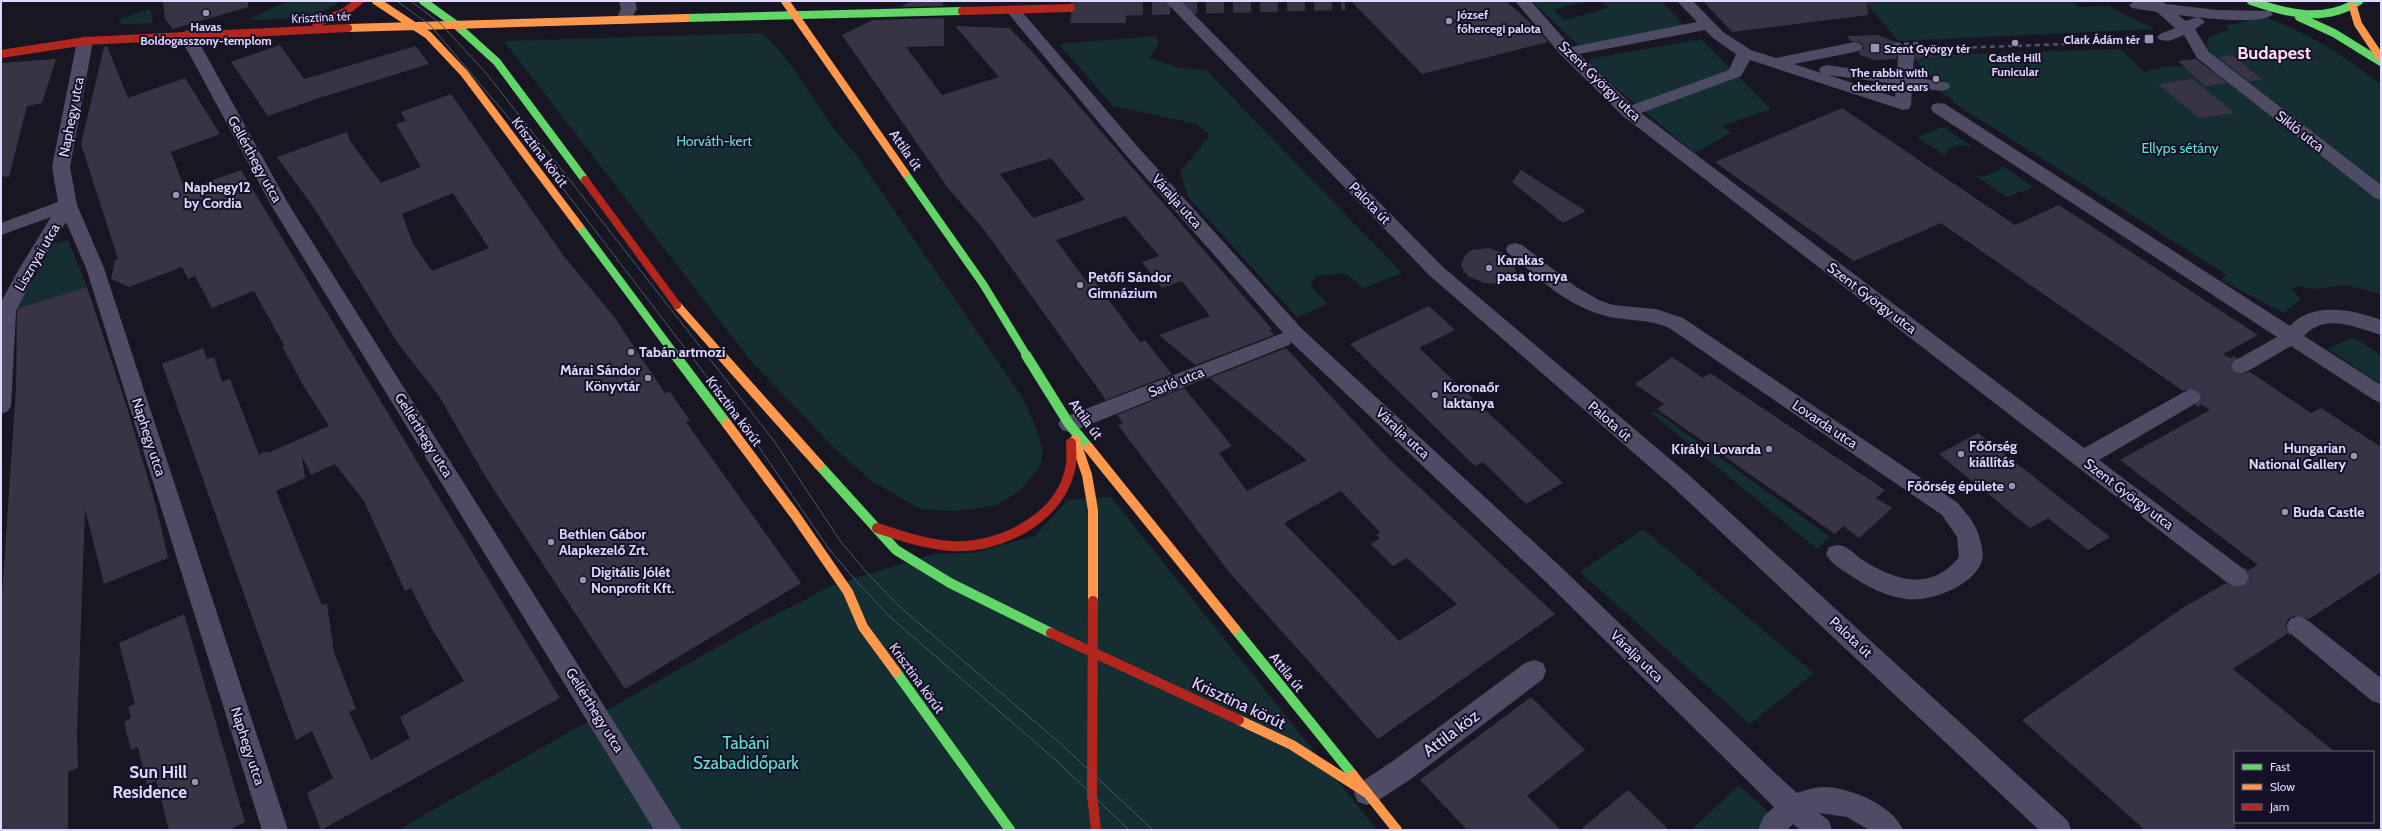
<svg xmlns="http://www.w3.org/2000/svg" width="2382" height="831" viewBox="0 0 2382 831" font-family="Cabin,sans-serif">
<style>
.green{fill:#142e32}
.building{fill:#393445;fill-rule:evenodd}
.lines{fill:none;stroke-linecap:round;stroke-linejoin:round}
.street-tunnel{stroke:#373344;stroke-width:24;stroke-dasharray:24 12;stroke-linecap:butt}
.secondary-tunnel{stroke:#373344;stroke-width:18;stroke-dasharray:18 9;stroke-linecap:butt}
.street{fill:#4e4b64;fill-rule:evenodd}
.fast-far1{stroke:#63d668;stroke-width:8}
.fast{stroke:#63d668;stroke-width:10}
.slow-far1{stroke:#ff974d;stroke-width:8}
.slow{stroke:#ff974d;stroke-width:10}
.jam-far1{stroke:#b3261e;stroke-width:8}
.jam{stroke:#b3261e;stroke-width:10}
.tram{stroke:#47596e;stroke-width:1}
.rail{stroke:#47596e;stroke-width:2.5;stroke-dasharray:5 4;stroke-linecap:butt}
.poi-dot{fill:#9a94b2;stroke:#161029;stroke-width:1.5}
.labels{text-anchor:middle;dominant-baseline:central;stroke-width:4;stroke-linejoin:round;paint-order:stroke}
.far-poi-label{font-size:12px;font-weight:bold;fill:#e0d8ff;stroke:#161029;text-anchor:start}
.far-street-label{font-size:12px;fill:#e0d8ff;stroke:#161029}
.street-label{font-size:14px;fill:#e0d8ff;stroke:#161029}
.park-label{font-size:14px;fill:#60e3cd;stroke:#161029}
.poi-label{font-size:14px;font-weight:bold;fill:#e0d8ff;stroke:#161029;text-anchor:start}
.near-street-label{font-size:17px;fill:#e0d8ff;stroke:#161029}
.near-park-label{font-size:17px;fill:#60e3cd;stroke:#161029}
.near-poi-label{font-size:17px;font-weight:bold;fill:#e0d8ff;stroke:#161029;text-anchor:end}
.far-town-label{font-size:18px;font-weight:bold;fill:#ffdaee;stroke:#161029}
</style>
<rect width="100%" height="100%" fill="#191623"/>
<!-- green -->
<path class="green" d="M292,1H340C316,21 276,18 247,20L277,6Z
M1532,1H1588L1554,10L1565,20L1608,8L1599,1H1662L1686,28L1580,47Z
M1865,1H2071L2078,7L2108,6L2155,29L1898,41Z
M150,9L153,20L151,23L124,25L118,22L123,18Z
M2260,16C2306,30 2343,56 2381,84V294L2345,285L2315,289L2297,286L2291,289L2301,299L2284,313L2221,280L2227,275L1952,102L1954,101L1940,92L1946,89L1910,56L2120,49L2144,72C2154,69 2164,66 2175,66C2190,66 2204,70 2219,69L2206,44L2209,37L2229,30L2226,25L2237,24Z
M762,33C800,66 819,117 855,153L1024,400L1036,428L1043,450L1040,466L1021,490L997,505L957,511L920,509L872,481L836,450L751,361L504,41Z
M1156,36L1159,43L1149,58L1181,68L1206,70L1402,273L1364,288L1345,273L1316,276L1310,286L1328,304L1297,317L1188,197L1180,172L1210,135L1196,124L1113,106L1059,44Z
M1701,39L1771,109L1722,126L1731,133L1695,153L1588,65L1590,59Z
M1943,127L1973,147L1958,145L1947,149L1946,156L1917,137Z
M2002,166L2033,187L2007,197L1974,175L1985,176L2001,169Z
M68,240L87,287L16,309L53,244Z
M2353,337L2381,355V384L2328,349Z
M1655,411L1830,537L1817,549L1651,413Z
M1111,497L1377,830H398L756,625L833,585L934,554L972,553L1035,536L1068,500Z
M1643,529L1814,673L1750,724L1580,572Z
M1739,785L1788,830H1691Z"/>
<!-- building -->
<path class="building" d="M163,1H248V7L173,29L165,19Z
M911,1H943V6L900,7Z
M1072,1H1126V23H1070L1071,15L1080,9L1078,4H1072Z
M1351,1H1506L1536,28L1548,42L1422,74Z
M1703,1H1867L1868,15L1732,32Z
M944,18V46L906,47L942,95L999,77L955,26L1009,28L1028,47L1272,329L1269,330L1274,335L1195,365L1159,335L1210,316L1182,281L1162,288L1142,262L1159,256L1125,216L1056,240L1087,282L1094,280L1140,342L1145,340L1172,374L1106,400L985,231L948,188L842,35L873,20ZM1051,158L1085,200L1033,218L1000,174Z
M1877,35L1936,57L1915,58L1912,50H1900L1896,59L1875,60L1860,55L1859,52L1864,48L1862,43L1851,41L1847,36Z
M280,45L304,79L416,46L429,64L319,98L268,116L231,62Z
M107,46L128,98L185,78L220,134L171,152L185,190L241,170L560,698L321,830L307,793L333,778L312,731L296,740L162,364L203,348L207,359L214,357L222,382L230,379L259,455L267,451L268,453L329,426L303,385L282,346L284,345L254,291L212,308L195,276L188,279L182,267L129,287L111,279L115,260L118,259L81,144L104,47ZM302,456L311,475L335,464L364,501L405,591L411,588L432,629L464,681L400,717L410,738L371,760L349,712L356,709L334,652L327,604L322,605L276,491L305,478Z
M2232,55L2263,80L2249,81L2218,57Z
M56,59L42,103L27,106L9,177L1,176V63Z
M2196,59L2227,83L2205,86L2178,61Z
M2192,79L2235,113L2199,118L2158,84Z
M451,94L563,255L615,318L665,393L670,392L690,420L686,422L801,583L625,689L485,476L439,396L399,345L314,208L277,157L347,132L350,141L381,183L421,167L396,124L406,121L401,112ZM453,193L489,248L432,271L413,244L402,214Z
M1842,108L2015,225L2059,205L2258,335L2223,354L2233,360L2230,367L2234,372L2241,374L2250,372L2311,413L2321,408L2381,447V572L2309,619L2299,615L2289,618L2285,625L2288,633L2233,669L2335,752H2235V830H2145L2022,720L2184,607L2226,583L2236,588L2246,585L2250,578L2247,571L2258,565L2120,460L2210,410L2199,403L2202,396L2199,391L2190,388L2183,391L1941,223L1854,261L1715,162Z
M1521,170L1586,211L1563,223L1512,182Z
M1489,248L1506,254L1513,260L1516,272L1508,281L1501,284L1484,283L1468,276L1464,271L1461,265L1466,254L1472,250Z
M87,287L129,414L156,506L168,558L104,584L85,509L77,732L78,768L68,772V830H1V610L16,389L17,311L19,308Z
M1429,306L1455,330L1419,348L1563,483L1526,504L1483,462L1475,466L1350,344Z
M1286,348L1389,459L1555,614L1378,739L1229,572L1118,425L1123,423L1117,415L1184,388L1232,446L1219,453L1247,491L1307,460L1210,378ZM1341,491L1380,532L1376,535L1380,538L1371,544L1393,566L1407,558L1457,604L1399,641L1284,523Z
M1672,357L1703,378L1710,373L1885,490L1876,498L1892,508L1859,538L1843,526L1835,534L1657,409L1664,404L1635,384Z
M1978,433L2110,537L2088,550L2048,518L2030,528L1939,454Z
M184,614L245,822L229,830H169L156,780L147,785L138,747L131,750L124,722L131,718L128,707L135,704L119,643Z
M1531,697L1585,750L1527,796L1561,830H1467L1420,780Z
M1628,790L1669,830H1580Z"/>
<g class="lines">
<!-- street-tunnel -->
<path class="street-tunnel" d="M2191,397L2241,366
M2237,577L2298,626"/>
<!-- secondary-tunnel -->
<path class="secondary-tunnel" d="M1071,8L1345,1"/>
<!-- street -->
<path class="street" d="M619,1H635L637,9L628,24H618L615,21L621,9Z
M1165,1H1181L1443,267L1690,476L2068,821L2071,830H2039L1674,488L1429,275Z
M1515,1H1531L1571,47L1697,22L1677,1H1693L1723,32L1751,50L1776,58L1855,42L1861,44L1863,47L1861,50L1855,52L1794,64L1821,73L1819,70L1821,67L1827,65L1897,75L1898,55L1900,52H1912L1914,55L1913,77L1948,83L1950,86L1948,89L1942,91L1912,87L1911,105L1909,109L1903,110L1750,60L1741,76L1641,113L2084,448L2184,392L2191,389L2198,392L2201,397L2198,402L2099,460L2245,570L2249,577L2245,584L2237,587L2229,584L1623,116L1561,55ZM1705,30L1713,38L1736,54L1729,70L1632,105L1579,54ZM1828,75L1896,84L1895,97Z
M2135,1H2162L2166,4L2217,10L2270,11L2273,14C2264,26 2194,17 2178,15L2186,21L2197,17L2202,19L2205,22L2195,29L2209,52L2381,185V200L2375,198L2197,58L2184,35L2169,41L2160,40L2157,37L2160,34L2175,28L2157,12L2132,8L2129,5Z
M1013,5L1018,7L1137,146L1302,329L1562,568L1775,773L1797,793C1806,790 1815,787 1825,787C1851,788 1893,805 1903,830H1869L1847,817L1819,813L1829,821L1832,830H1800L1793,824L1787,830H1758L1764,816L1774,807L1546,582L1291,342L1289,345L1076,430L1069,432L1062,430L1058,424L1062,418L1283,333L1125,154L1008,13L1005,10L1008,7Z
M187,30L195,35L289,205L682,830H654L271,205L179,35Z
M85,36L93,41L70,167L77,205L104,268L288,830H262L86,268L66,222L37,269L16,311L11,406L8,411L1,414V302L19,269L51,217L1,235V223L58,202L52,167L77,41Z
M1939,103L1945,104L2290,326C2313,301 2353,310 2381,320V335C2356,328 2326,312 2304,336L2381,385V403L2374,400L2291,346L2248,371L2241,373L2234,371L2231,366L2234,361L2277,337L1933,112L1931,108L1933,104Z
M1515,243L1522,245L1576,287L1599,300L1613,305L1656,309L1683,318L1958,503C1965,512 1976,524 1979,536C1981,542 1984,554 1982,560C1976,585 1929,603 1906,599C1886,596 1867,587 1850,575C1841,569 1831,564 1826,554L1829,547C1831,547 1835,545 1838,545C1846,545 1855,554 1861,559C1894,580 1930,593 1959,557L1957,537L1942,515L1669,328C1648,318 1625,322 1603,315C1566,305 1538,277 1508,253L1506,249L1508,245Z
M2298,616L2306,619L2381,678V704L2372,701L2290,633L2286,626L2290,619Z
M1534,660L1543,663L1546,671L1543,679L1411,779L1376,802L1367,805L1358,802L1354,793L1358,784L1393,761L1525,663Z"/>
<!-- fast-far1 -->
<path class="fast-far1" d="M423,1L455,24L497,62L585,180
M2251,1C2288,14 2324,23 2359,1
M2299,17L2334,33L2381,62
M686,18L962,11
M905,173L983,284L1027,356
M579,226L676,356"/>
<!-- fast -->
<path class="fast" d="M675,355L727,424
M1026,355L1069,424L1089,448
M819,465L896,550L950,583L1051,633
M1235,629L1353,775
M896,672L1010,830"/>
<!-- slow-far1 -->
<path class="slow-far1" d="M376,1L428,35L464,73L579,226
M785,1L905,173
M2353,7L2358,24L2380,57
M348,28L686,18
M677,305L722,356"/>
<!-- slow -->
<path class="slow" d="M721,355L819,465
M727,424L795,515L848,592L863,627L896,672
M1075,440L1087,475L1093,510V601
M1089,448L1235,629
M1239,720L1292,745L1367,793
M1353,775L1397,830"/>
<!-- jam-far1 -->
<path class="jam-far1" d="M962,11L1071,8
M316,23L345,12L359,1
M1,54L85,41L348,28
M585,180L677,305"/>
<!-- jam -->
<path class="jam" d="M877,528C901,536 925,544 951,546C1000,549 1063,518 1071,464C1072,458 1071,450 1071,443
M1093,601L1092,795L1096,830
M1051,633L1239,720"/>
<!-- tram -->
<path class="tram" d="M397,1L430,25L513,123L743,424L829,549L858,583L890,617L1058,762L1129,830
M411,1L441,24L486,73L774,441L841,542L869,575L901,608L1061,744L1153,830"/>
<!-- rail -->
<path class="rail" d="M1895,44L1921,43
M1900,50L2152,41"/>
</g>
<!-- markers -->
<g class="poi-dot">
<circle cx="206" cy="13" r="4"/>
<circle cx="1449" cy="21" r="4"/>
<rect x="2144" y="34" width="10" height="10" rx="2"/>
<circle cx="2015" cy="43" r="4"/>
<rect x="1870" y="43" width="10" height="10" rx="2"/>
<circle cx="1936" cy="79" r="4"/>
<circle cx="176" cy="195" r="4"/>
<circle cx="1489" cy="268" r="4"/>
<circle cx="1080" cy="285" r="4"/>
<circle cx="631" cy="352" r="4"/>
<circle cx="648" cy="378" r="4"/>
<circle cx="1435" cy="395" r="4"/>
<circle cx="1769" cy="449" r="4"/>
<circle cx="1961" cy="454" r="4"/>
<circle cx="2354" cy="456" r="4"/>
<circle cx="2012" cy="486" r="4"/>
<circle cx="2285" cy="512" r="4"/>
<circle cx="551" cy="542" r="4"/>
<circle cx="583" cy="580" r="4"/>
<circle cx="195" cy="782" r="4"/>
</g>
<g class="labels">
<!-- far-poi labels -->
<g class="far-poi-label">
<text x="1457" y="14">József<tspan x="1457" dy="14">főhercegi palota</tspan></text>
<text x="206" y="26" text-anchor="middle">Havas<tspan x="206" dy="14">Boldogasszony-templom</tspan></text>
<text x="2140" y="39" text-anchor="end">Clark Ádám tér</text>
<text x="1884" y="48">Szent György tér</text>
<text x="2015" y="57" text-anchor="middle">Castle Hill<tspan x="2015" dy="14">Funicular</tspan></text>
<text x="1928" y="72" text-anchor="end">The rabbit with<tspan x="1928" dy="14">checkered ears</tspan></text>
</g>
<!-- far-street labels -->
<g class="far-street-label">
<text transform="translate(321 17) rotate(-3)">Krisztina tér</text>
</g>
<!-- street labels -->
<g class="street-label">
<text transform="translate(1600 81) rotate(44)">Szent György utca</text>
<text transform="translate(71 117) rotate(-79)">Naphegy utca</text>
<text transform="translate(2300 131) rotate(38)">Sikló utca</text>
<text transform="translate(906 150) rotate(55)">Attila út</text>
<text transform="translate(540 152) rotate(53)">Krisztina körút</text>
<text transform="translate(255 159) rotate(61)">Gellérthegy utca</text>
<text transform="translate(1177 201) rotate(48)">Váralja utca</text>
<text transform="translate(1370 203) rotate(46)">Palota út</text>
<text transform="translate(37 257) rotate(-60)">Lisznyai utca</text>
<text transform="translate(1872 298) rotate(37)">Szent György utca</text>
<text transform="translate(1176 382) rotate(-22)">Sarló utca</text>
<text transform="translate(734 411) rotate(53)">Krisztina körút</text>
<text transform="translate(1086 419) rotate(54)">Attila út</text>
<text transform="translate(1610 421) rotate(41)">Palota út</text>
<text transform="translate(1825 424) rotate(34)">Lovarda utca</text>
<text transform="translate(1403 433) rotate(43)">Váralja utca</text>
<text transform="translate(424 435) rotate(58)">Gellérthegy utca</text>
<text transform="translate(149 437) rotate(72)">Naphegy utca</text>
<text transform="translate(2129 494) rotate(37)">Szent György utca</text>
<text transform="translate(1851 637) rotate(43)">Palota út</text>
<text transform="translate(1637 656) rotate(44)">Váralja utca</text>
<text transform="translate(1287 672) rotate(51)">Attila út</text>
<text transform="translate(917 678) rotate(54)">Krisztina körút</text>
<text transform="translate(595 710) rotate(58)">Gellérthegy utca</text>
<text transform="translate(248 746) rotate(72)">Naphegy utca</text>
</g>
<!-- park labels -->
<g class="park-label">
<text x="714" y="141">Horváth-kert</text>
<text x="2180" y="148">Ellyps sétány</text>
</g>
<!-- poi labels -->
<g class="poi-label">
<text x="184" y="187">Naphegy12<tspan x="184" dy="16">by Cordia</tspan></text>
<text x="1497" y="260">Karakas<tspan x="1497" dy="16">pasa tornya</tspan></text>
<text x="1088" y="277">Petőfi Sándor<tspan x="1088" dy="16">Gimnázium</tspan></text>
<text x="639" y="352">Tabán artmozi</text>
<text x="640" y="370" text-anchor="end">Márai Sándor<tspan x="640" dy="16">Könyvtár</tspan></text>
<text x="1443" y="387">Koronaőr<tspan x="1443" dy="16">laktanya</tspan></text>
<text x="1969" y="446">Főőrség<tspan x="1969" dy="16">kiállítás</tspan></text>
<text x="2346" y="448" text-anchor="end">Hungarian<tspan x="2346" dy="16">National Gallery</tspan></text>
<text x="1761" y="449" text-anchor="end">Királyi Lovarda</text>
<text x="2004" y="486" text-anchor="end">Főőrség épülete</text>
<text x="2293" y="512">Buda Castle</text>
<text x="559" y="534">Bethlen Gábor<tspan x="559" dy="16">Alapkezelő Zrt.</tspan></text>
<text x="591" y="572">Digitális Jólét<tspan x="591" dy="16">Nonprofit Kft.</tspan></text>
</g>
<!-- near-street labels -->
<g class="near-street-label">
<text transform="translate(1239 703) rotate(25)">Krisztina körút</text>
<text transform="translate(1451 733) rotate(-37)">Attila köz</text>
</g>
<!-- near-park labels -->
<g class="near-park-label">
<text x="746" y="743">Tabáni<tspan x="746" dy="20">Szabadidőpark</tspan></text>
</g>
<!-- near-poi labels -->
<g class="near-poi-label">
<text x="187" y="772">Sun Hill<tspan x="187" dy="20">Residence</tspan></text>
</g>
<!-- far-town labels -->
<g class="far-town-label">
<text x="2274" y="53">Budapest</text>
</g>
</g>
<!-- border -->
<rect width="2382" height="831" fill="none" stroke="#e0d8ff" stroke-width="4"/>
<!-- legend -->
<rect x="2234" y="751" width="140" height="72" fill="#161029" stroke="#67607f"/>
<rect x="2242" y="764" width="20" height="6" fill="#63d668" stroke="#67607f"/>
<text x="2270" y="771" font-size="12" fill="#e0d8ff">Fast</text>
<rect x="2242" y="784" width="20" height="6" fill="#ff974d" stroke="#67607f"/>
<text x="2270" y="791" font-size="12" fill="#e0d8ff">Slow</text>
<rect x="2242" y="804" width="20" height="6" fill="#b3261e" stroke="#67607f"/>
<text x="2270" y="811" font-size="12" fill="#e0d8ff">Jam</text>
</svg>
